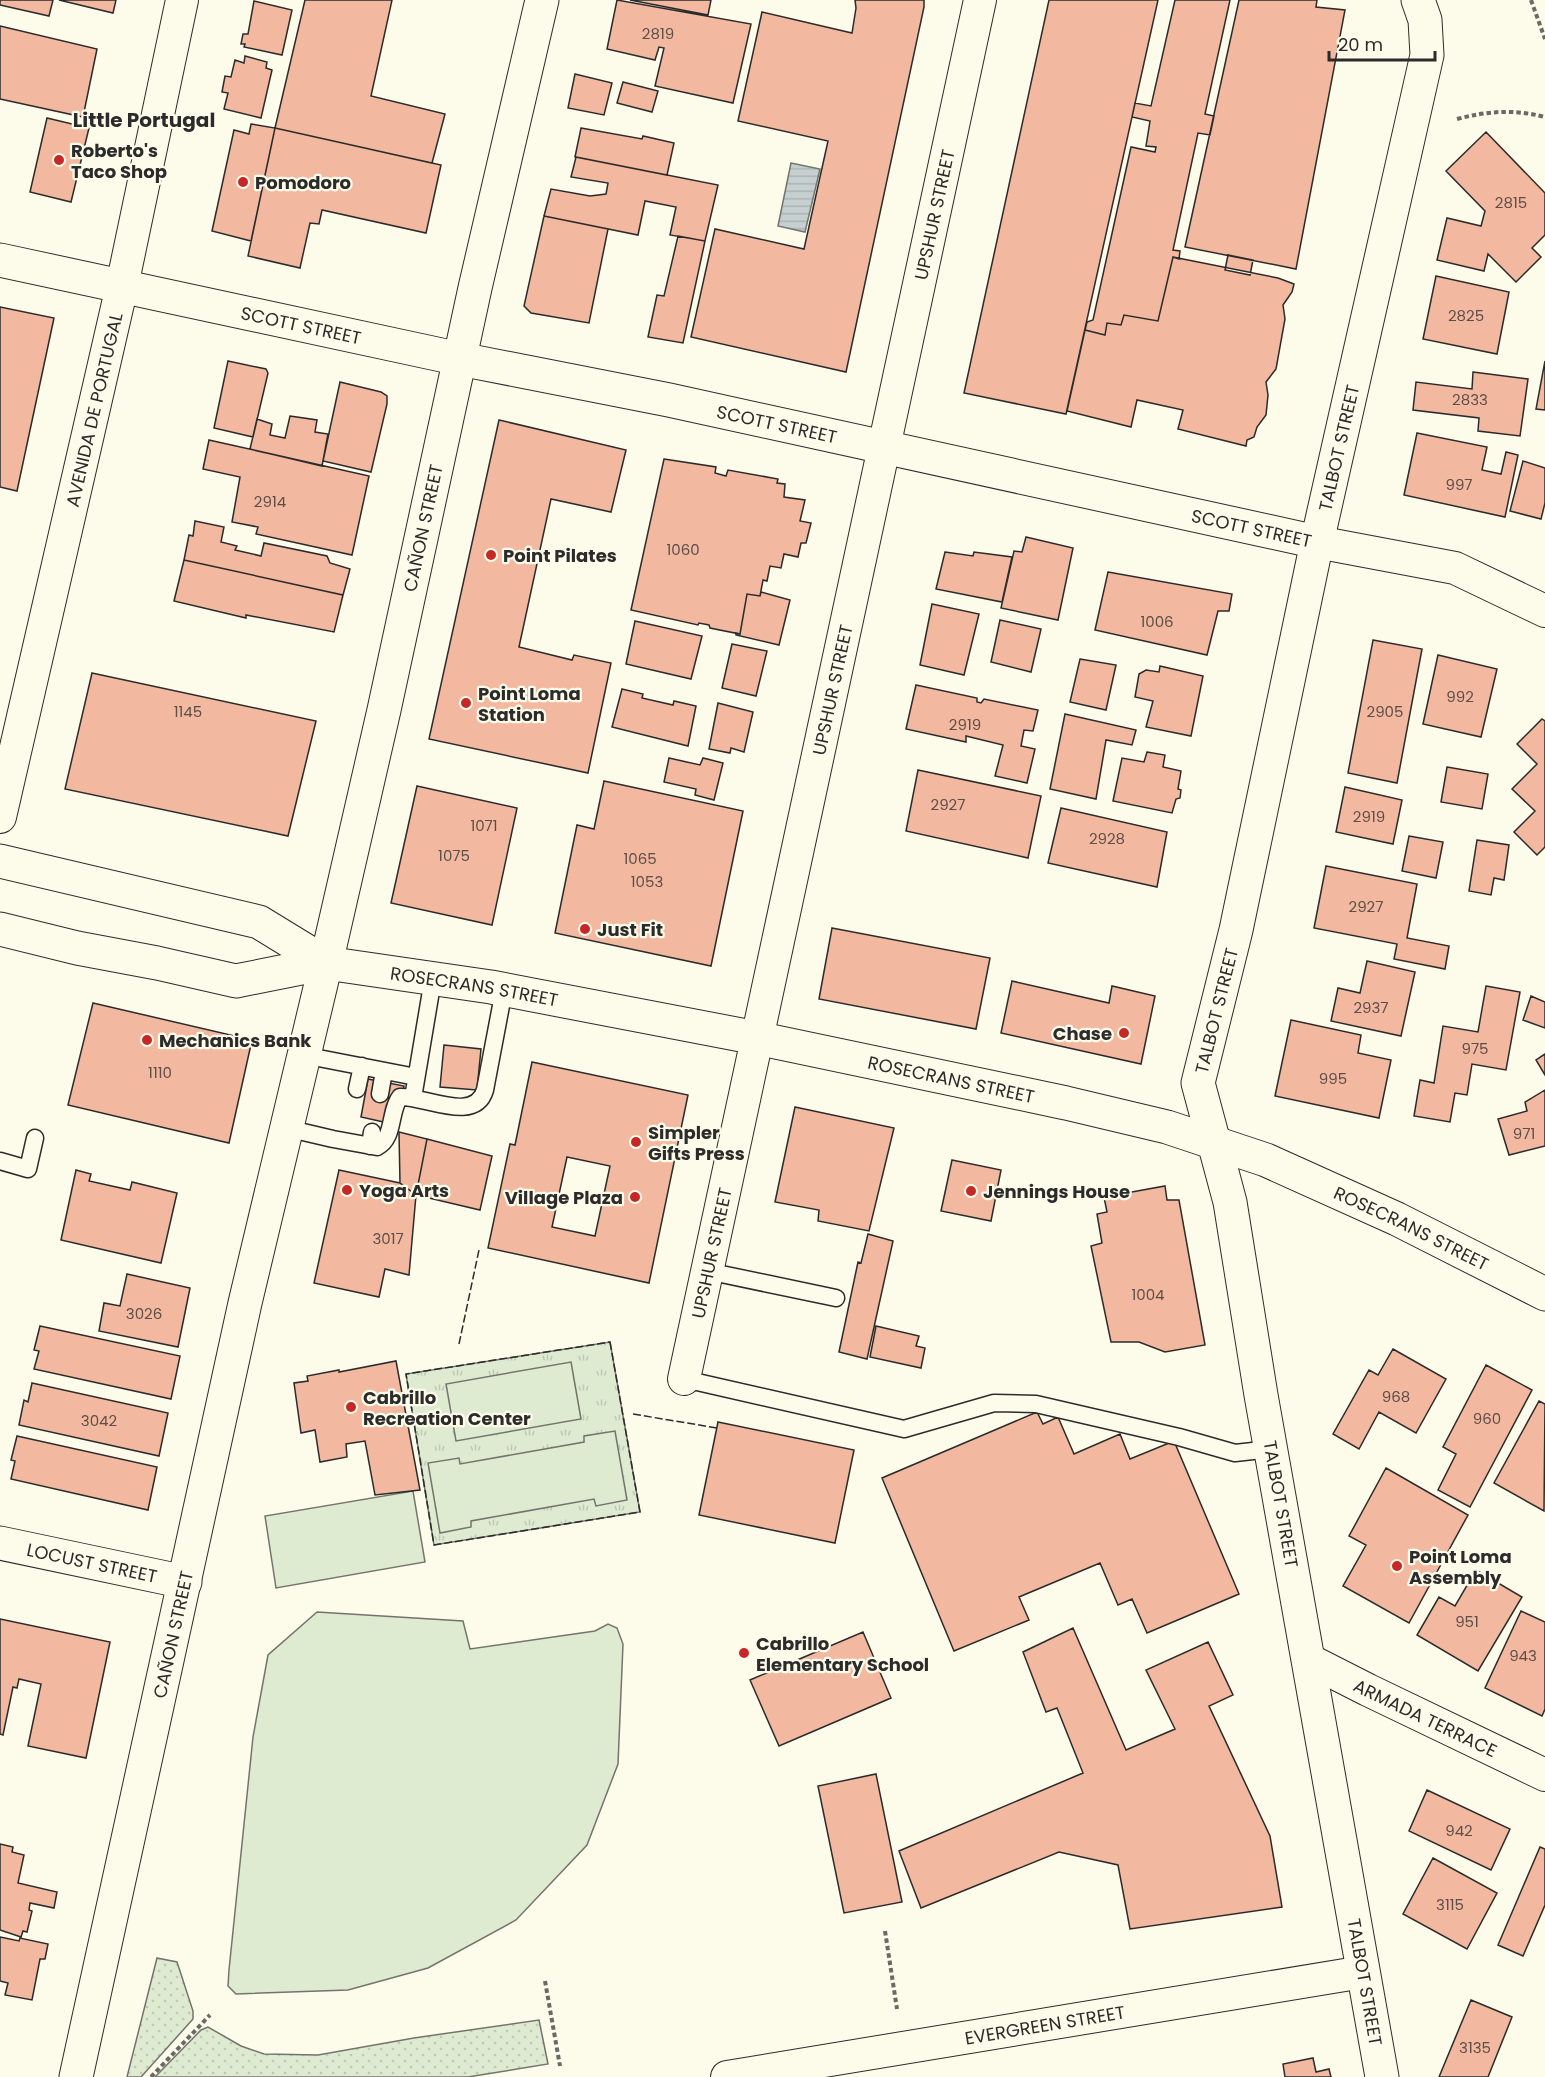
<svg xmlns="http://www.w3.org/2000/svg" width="1545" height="2077" viewBox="0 0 1545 2077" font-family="Poppins,sans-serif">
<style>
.grass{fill:url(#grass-dots);stroke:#74746e;stroke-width:1.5}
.park{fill:url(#park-tufts);stroke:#74746e;stroke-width:1.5}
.pitch{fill:#deebd1;stroke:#74746e;stroke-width:1.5}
.water{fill:url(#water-rules);stroke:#74746e;stroke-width:1.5}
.building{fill:#f2b8a0;stroke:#2b2b2b;stroke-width:1.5;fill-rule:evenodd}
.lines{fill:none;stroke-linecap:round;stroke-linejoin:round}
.lane-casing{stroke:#2b2b2b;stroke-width:19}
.street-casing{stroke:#2b2b2b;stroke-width:34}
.secondary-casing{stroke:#2b2b2b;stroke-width:35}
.primary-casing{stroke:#2b2b2b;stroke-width:35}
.path{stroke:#6a6964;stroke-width:4;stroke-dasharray:4.5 3;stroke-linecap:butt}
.lane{stroke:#fdfbea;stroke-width:16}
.street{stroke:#fdfbea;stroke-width:32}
.secondary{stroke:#fdfbea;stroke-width:33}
.primary{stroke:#fdfbea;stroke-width:33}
.fence{stroke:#2b2b2b;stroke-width:1.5;stroke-dasharray:8 3;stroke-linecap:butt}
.poi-dot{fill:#c62828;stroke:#fdfbea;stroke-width:2}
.labels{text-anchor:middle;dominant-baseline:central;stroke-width:4.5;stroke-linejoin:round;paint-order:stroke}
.number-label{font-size:15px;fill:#5d4e48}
.poi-label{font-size:18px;font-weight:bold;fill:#2b2b2b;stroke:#fdfbea;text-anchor:start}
.street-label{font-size:18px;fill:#2b2b2b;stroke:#fdfbea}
.neighbourhood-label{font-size:20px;font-weight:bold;fill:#2b2b2b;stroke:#fdfbea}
</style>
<defs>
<pattern id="grass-dots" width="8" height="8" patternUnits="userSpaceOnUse" patternTransform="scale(1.5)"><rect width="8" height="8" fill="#deebd1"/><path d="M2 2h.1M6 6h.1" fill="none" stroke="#bfcab4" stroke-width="1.8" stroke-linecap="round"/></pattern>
<pattern id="park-tufts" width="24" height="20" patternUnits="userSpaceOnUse" patternTransform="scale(1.5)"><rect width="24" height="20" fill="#deebd1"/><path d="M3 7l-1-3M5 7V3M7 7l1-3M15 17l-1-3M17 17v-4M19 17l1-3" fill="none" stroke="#bfcab4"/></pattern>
<pattern id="water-rules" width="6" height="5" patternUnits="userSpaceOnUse" patternTransform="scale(1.5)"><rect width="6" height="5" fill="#c7d0d0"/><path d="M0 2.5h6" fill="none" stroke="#abb3b3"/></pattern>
</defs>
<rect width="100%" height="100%" fill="#fdfbea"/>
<!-- grass -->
<path class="grass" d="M157,1958L177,1962L193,2011V2019L141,2077H127Z
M539,2020L548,2064L468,2077H155L201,2030L208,2027L241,2046L264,2054L318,2055L414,2038Z"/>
<!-- park -->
<path class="park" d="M610,1342L640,1512L434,1545L406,1374Z"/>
<!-- pitch -->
<path class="pitch" d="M571,1362L581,1419L456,1441L446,1384Z
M615,1431L627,1500L596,1506L594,1499L471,1521V1527L440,1533L428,1463L459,1458L460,1464L584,1442V1436Z
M413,1491L425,1562L276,1588L265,1516Z
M317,1612L463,1621L470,1649L595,1631L608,1624L617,1628L623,1644L618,1764L587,1845L516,1920L428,1968L348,1990L236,1994L228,1986L229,1970L253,1737L268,1655Z"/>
<!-- water -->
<path class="water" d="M791,163L820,169L805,232L778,226Z"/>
<!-- building -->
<path class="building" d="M0,0H53L49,16L0,5Z
M59,0H116L113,13Z
M305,0H392L371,96L445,114L432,163L275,128Z
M617,0L751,24L733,103L655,86L664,48L659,47L655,60L607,49Z
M630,0H711L708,15Z
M855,0H924V7L846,372L691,337L715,229L804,249L828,141L738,121L762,12L852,33L856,8Z
M1049,0H1158L1066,414L964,393Z
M1175,0H1230L1205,114L1214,116L1210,135L1198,133L1173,250L1180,251L1179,259L1173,257L1158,321L1124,315L1121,325L1107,323L1105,335L1085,330L1087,322L1093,320L1131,147L1155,152L1156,147L1146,146L1150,121L1132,117L1135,103L1151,106Z
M1239,0H1317L1316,7L1345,10L1296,269L1185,247Z
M254,1L292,10L282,55L244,47L245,44H241L243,34H248Z
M0,26L97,49L83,117L0,99Z
M245,56L267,62L266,68L272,70L261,118L224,109L228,93L222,92L225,76L231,77L235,60L244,63Z
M575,74L612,83L604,115L568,108Z
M623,82L658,91L652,112L617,103Z
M47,118L89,128L71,202L30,192Z
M251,124L275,128L251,241L212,231L234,130L249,134Z
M275,128L441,165L426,233L322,210L319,224L310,223L300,268L248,256Z
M581,128L642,139L643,136L674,143L667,175L575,157Z
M1486,132L1545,193V235L1532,248L1541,257L1516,282L1488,254L1484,271L1437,260L1447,218L1481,226L1485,211L1446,171Z
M576,157L718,185L705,241L670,235L676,207L645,201L638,235L544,216L551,189L590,196L606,194L608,183L571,177Z
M544,216L608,229L589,323L531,313L524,306Z
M678,236L705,241L683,343L648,337L657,295L664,296Z
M1228,255L1253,260L1250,275L1225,270Z
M1173,257L1278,278L1294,284L1292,292L1283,305L1285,319L1276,369L1266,382L1268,395L1266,415L1257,427L1254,437L1247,440L1246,446L1178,429L1183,410L1137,400L1131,427L1067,411L1085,330L1105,335L1107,323L1121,325L1124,315L1158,321Z
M1436,276L1509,292L1497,354L1423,339Z
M0,307L54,318L17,491L0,487Z
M228,361L266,369L268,373L253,437L214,428Z
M1545,361V410L1536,409Z
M1473,372L1528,379L1520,436L1478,431L1479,418L1413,410L1416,382L1472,389Z
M340,382L381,392L387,396V404L371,472L323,461Z
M290,416L317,420L315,432L328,434L322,466L250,449L257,419L272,424L270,435L285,438Z
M499,420L626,450L611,512L551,499L519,647L572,660L574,655L611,663L588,773L429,739Z
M1417,433L1487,447L1482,470L1501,474L1506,452L1518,455L1505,517L1404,495Z
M209,440L369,476L352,555L256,534L258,527L232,522L240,477L203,469Z
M664,459L716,467L715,473L726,476L728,470L778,479L777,483L785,484L784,497L805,500L800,521L811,523L806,543H801L798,557L784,554L781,568L770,566L767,581L763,580L760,596L747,594L740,634L710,628L709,625L699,623L698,625L631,610Z
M1523,461L1545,468V503L1541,519L1510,511Z
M195,521L224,527L221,542L237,546L235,550L261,556L264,543L327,556L330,563L350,569L343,595L184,560L189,535L193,536Z
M1026,537L1073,548L1058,620L1001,608L1014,551L1022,552Z
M945,552L973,556L974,552L1012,557L1002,602L936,589Z
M184,560L343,595L334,632L246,615V618L174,601Z
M1108,572L1232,594L1229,611H1218L1207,655L1095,630Z
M761,592L790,600L779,645L736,635V633L740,634L747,594L760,596Z
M932,604L979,614L964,675L920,665Z
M1000,620L1041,629L1031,672L991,662Z
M635,621L702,636L691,679L626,664Z
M1373,640L1422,649L1397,783L1348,773Z
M732,644L767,651L756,696L722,688Z
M1438,655L1497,669L1481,737L1423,724Z
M1080,659L1116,665L1106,710L1070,702Z
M1160,666L1203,676L1191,736L1146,727L1153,701L1135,697L1139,674L1146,670L1159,672Z
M92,673L316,721L288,836L65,789Z
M916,685L977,698V702L981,703L984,699L1038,710L1033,731L1024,730L1021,746L1035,749L1027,783L995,776L1003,745L966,736V742L906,729Z
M622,689L643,694L642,698L673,705L674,701L696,706L688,746L612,727Z
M718,703L753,712L744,752L731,748L730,753L709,749Z
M1065,714L1136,730L1132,745L1106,740L1096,799L1050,789Z
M1542,719L1545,721V847L1537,855L1514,832L1535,811L1512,789L1537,764L1517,744Z
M1147,752L1165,755L1163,767L1181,771L1178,789L1181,790L1180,798L1176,799L1172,813L1113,801L1122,758L1144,762Z
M669,758L700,765L703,758L723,763L714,800L695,795L696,789L664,782Z
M1447,767L1488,774L1482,809L1441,802Z
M918,770L1041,796L1028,858L906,831Z
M604,781L743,811L711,966L555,933L577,825L594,829Z
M417,786L517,808L492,925L391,903Z
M1345,787L1402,800L1393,844L1336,832Z
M1061,808L1167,832L1157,887L1048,863Z
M1409,836L1443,842L1436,878L1402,871Z
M1477,840L1509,845L1504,880L1494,878L1491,895L1469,891Z
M1326,866L1417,884L1407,938L1449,946L1445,969L1394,959L1397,944L1314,928Z
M832,928L990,958L976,1029L819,999Z
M1367,961L1415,972L1401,1036L1331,1021L1338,988L1360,993Z
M1012,981L1109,1003L1112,986L1155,996L1141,1064L1001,1033Z
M1486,986L1520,992L1506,1070L1472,1064L1467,1095L1455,1093L1450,1122L1414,1116L1420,1080L1434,1083L1443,1026L1478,1032Z
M1531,996L1545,1002V1028L1523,1020Z
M93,1003L252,1040L229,1143L68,1105Z
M1291,1020L1361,1035L1358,1053L1391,1060L1379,1118L1275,1096Z
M444,1045L481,1049L477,1090L440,1087Z
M1545,1054V1075L1536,1060Z
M532,1062L688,1095L649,1283L488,1248L510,1144L515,1145ZM567,1157L610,1166L595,1236L552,1227Z
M368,1079L404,1086L397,1125L361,1117Z
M1545,1090V1146L1509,1155L1498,1119L1527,1111L1525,1102Z
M795,1107L894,1128L869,1231L818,1221L819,1210L775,1202Z
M399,1132L427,1139L416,1195L400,1183Z
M427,1139L492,1156L480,1210L416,1195Z
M952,1160L1001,1170L991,1221L941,1211Z
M76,1170L91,1174L89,1181L130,1190L132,1182L177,1193L161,1263L61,1240Z
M339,1170L400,1183L416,1195L409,1275L385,1269L379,1297L314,1283Z
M1165,1186L1167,1200H1179L1205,1345L1165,1352L1139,1342H1111L1091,1246L1102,1243L1097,1214L1107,1212L1104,1197Z
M868,1234L893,1241L867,1359L839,1352L858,1262L861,1263Z
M127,1274L190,1288L178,1347L99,1331L104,1303L120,1306Z
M40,1326L180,1356L171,1399L34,1369L39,1351L34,1350Z
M876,1326L919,1336L916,1346L925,1348L921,1368L870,1357Z
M1393,1349L1446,1379L1416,1433L1379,1412L1359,1449L1333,1434L1369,1370L1378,1375Z
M396,1361L420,1490L375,1495L365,1441L346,1444L347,1457L320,1462L315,1430L301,1433L294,1383L308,1381L307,1376L339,1370V1372Z
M1486,1365L1532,1390L1470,1507L1438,1490L1456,1454L1443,1447Z
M32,1383L168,1413L159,1456L19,1425L24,1400L28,1402Z
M1539,1401L1545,1404L1544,1511L1494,1483Z
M1037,1412L1043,1424L1058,1417L1074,1454L1120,1434L1130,1459L1174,1441L1239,1594L1147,1633L1132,1599L1118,1605L1100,1563L1019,1597L1029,1620L954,1651L882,1478Z
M718,1422L854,1450L835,1543L699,1515Z
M17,1436L157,1467L148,1510L11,1479L15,1461L11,1460Z
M1386,1468L1468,1515L1409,1623L1343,1586L1366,1545L1349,1536Z
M1476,1570L1522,1597L1478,1671L1417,1635L1439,1597L1455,1606Z
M1521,1611L1545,1622V1709L1542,1716L1485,1688Z
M0,1619L110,1642L86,1758L28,1746L41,1684L19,1679L17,1688L13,1687L3,1735L0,1734Z
M1073,1628L1126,1750L1175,1729L1146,1670L1208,1642L1233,1695L1209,1706L1270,1836L1282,1907L1130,1929L1118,1865L1059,1852L921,1908L899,1851L1083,1773L1057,1708L1046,1712L1023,1652Z
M863,1632L891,1698L779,1746L750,1680Z
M876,1774L902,1902L844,1913L818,1786Z
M1427,1790L1510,1829L1491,1870L1409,1831Z
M0,1844L13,1847L12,1852L24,1855L18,1883L57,1892L54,1908L30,1903L29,1910L32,1911L27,1932L23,1931L21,1937L0,1930Z
M1540,1847L1545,1849V1905L1523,1956L1498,1945Z
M1433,1858L1497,1893L1467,1949L1403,1914Z
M0,1937L19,1941L20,1938L48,1944L45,1959H40L32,2000L5,1995L8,1983L0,1981Z
M1471,2000L1512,2017L1488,2077H1439Z
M1313,2058L1316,2072L1329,2069L1331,2077H1285L1283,2064Z"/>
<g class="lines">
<!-- lane casing -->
<g class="lane-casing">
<path id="lane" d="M303,1055L416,1077
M357,1089L362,1066
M380,1094L384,1071
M413,1098L433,979
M286,1128L333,1139L377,1147C395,1138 389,1111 400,1097C425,1096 475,1124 485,1090L504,990
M370,1146L372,1132
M0,1161L28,1169L35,1138
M707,1271L836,1298
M684,1379L904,1429L994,1403L1036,1404L1179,1437L1235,1453L1271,1449"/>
</g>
<!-- street casing -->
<g class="street-casing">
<g id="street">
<path d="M1317,542L1455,568L1545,611"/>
<path id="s1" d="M0,817L122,286L182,0"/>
<path id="s2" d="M684,1379L980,0"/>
<path id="s3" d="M1309,1660L1368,1690L1545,1775"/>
<path id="s4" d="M727,2077L1363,1972"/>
</g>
</g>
<!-- secondary casing -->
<g class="secondary-casing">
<g id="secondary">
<path id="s5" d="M542,0L475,288L384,710L326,963L491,987L757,1038L1066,1103L1167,1127L1266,1160L1397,1219L1545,1294"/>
<path id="s6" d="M0,260L460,359L669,400L1317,542"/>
<path id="s7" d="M0,1543L185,1582"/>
<path id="s8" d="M1382,2077L1261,1395L1230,1202L1198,1083L1236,930L1317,542L1427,55L1425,20L1418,0"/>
</g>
</g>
<!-- primary casing -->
<g class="primary-casing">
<g id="primary">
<path d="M0,861L259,922L326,963"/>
<path d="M0,929L77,948L157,963L236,981L326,963"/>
<path id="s9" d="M76,2077L245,1303L326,963"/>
</g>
</g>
<!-- path -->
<path class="path" d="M1531,0L1545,39
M1457,119C1488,111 1513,109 1545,117
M885,1931L897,2009
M545,1981L560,2066
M151,2077L210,2015"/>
<!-- lane -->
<use href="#lane" class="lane"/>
<!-- street -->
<use href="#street" class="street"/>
<!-- secondary -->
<use href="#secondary" class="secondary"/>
<!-- primary -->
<use href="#primary" class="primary"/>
<!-- fence -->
<path class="fence" d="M610,1342L640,1512L434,1545L406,1374Z
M459,1344L479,1250
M633,1414L717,1428"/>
</g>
<!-- markers -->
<g class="poi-dot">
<circle cx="59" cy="160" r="6"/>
<circle cx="243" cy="182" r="6"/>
<circle cx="491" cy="555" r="6"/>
<circle cx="466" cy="703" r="6"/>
<circle cx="585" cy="929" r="6"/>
<circle cx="1124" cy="1033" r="6"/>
<circle cx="147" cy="1040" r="6"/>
<circle cx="636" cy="1142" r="6"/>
<circle cx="347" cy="1190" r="6"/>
<circle cx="971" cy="1191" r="6"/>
<circle cx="635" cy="1197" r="6"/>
<circle cx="351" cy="1407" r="6"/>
<circle cx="1397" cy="1566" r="6"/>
<circle cx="744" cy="1653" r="6"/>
</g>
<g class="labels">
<!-- number labels -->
<g class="number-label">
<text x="658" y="33">2819</text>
<text x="1511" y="202">2815</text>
<text x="1466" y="315">2825</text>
<text x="1470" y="399">2833</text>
<text x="1459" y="484">997</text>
<text x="270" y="501">2914</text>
<text x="683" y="549">1060</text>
<text x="1157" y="621">1006</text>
<text x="1460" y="696">992</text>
<text x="188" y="711">1145</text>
<text x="1385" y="711">2905</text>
<text x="965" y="724">2919</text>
<text x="948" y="804">2927</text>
<text x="1369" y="816">2919</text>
<text x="484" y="825">1071</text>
<text x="1107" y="838">2928</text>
<text x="454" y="855">1075</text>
<text x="640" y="858">1065</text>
<text x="647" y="881">1053</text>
<text x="1366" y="906">2927</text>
<text x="1371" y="1007">2937</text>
<text x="1475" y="1048">975</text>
<text x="160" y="1072">1110</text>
<text x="1333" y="1078">995</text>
<text x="1524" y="1133">971</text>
<text x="388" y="1238">3017</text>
<text x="1148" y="1294">1004</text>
<text x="144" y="1313">3026</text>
<text x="1396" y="1396">968</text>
<text x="1487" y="1418">960</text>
<text x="99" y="1420">3042</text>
<text x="1467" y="1621">951</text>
<text x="1523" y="1655">943</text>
<text x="1459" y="1830">942</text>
<text x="1450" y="1904">3115</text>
<text x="1475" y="2047">3135</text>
</g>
<!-- poi labels -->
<g class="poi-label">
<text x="71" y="150">Roberto's<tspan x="71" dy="21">Taco Shop</tspan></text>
<text x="255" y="182">Pomodoro</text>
<text x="503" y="555">Point Pilates</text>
<text x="478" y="693">Point Loma<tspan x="478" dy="21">Station</tspan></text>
<text x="597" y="929">Just Fit</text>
<text x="1112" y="1033" text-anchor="end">Chase</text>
<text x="159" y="1040">Mechanics Bank</text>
<text x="648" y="1132">Simpler<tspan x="648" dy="21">Gifts Press</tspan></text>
<text x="359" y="1190">Yoga Arts</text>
<text x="983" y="1191">Jennings House</text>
<text x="623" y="1197" text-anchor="end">Village Plaza</text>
<text x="363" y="1397">Cabrillo<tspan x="363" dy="21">Recreation Center</tspan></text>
<text x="1409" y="1556">Point Loma<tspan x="1409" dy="21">Assembly</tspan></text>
<text x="756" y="1643">Cabrillo<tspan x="756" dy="21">Elementary School</tspan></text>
</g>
<!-- street labels -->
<g class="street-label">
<text stroke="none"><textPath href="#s2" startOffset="1191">UPSHUR STREET</textPath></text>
<text stroke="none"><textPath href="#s6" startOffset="308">SCOTT STREET</textPath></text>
<text stroke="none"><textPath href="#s1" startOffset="418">AVENIDA DE PORTUGAL</textPath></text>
<text stroke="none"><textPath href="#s6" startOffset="794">SCOTT STREET</textPath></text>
<text stroke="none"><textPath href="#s8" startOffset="1662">TALBOT STREET</textPath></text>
<text transform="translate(423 528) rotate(-78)">CAÑON STREET</text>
<text stroke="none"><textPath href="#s6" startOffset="1280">SCOTT STREET</textPath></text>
<text stroke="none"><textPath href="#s2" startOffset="705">UPSHUR STREET</textPath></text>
<text stroke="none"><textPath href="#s5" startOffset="1137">ROSECRANS STREET</textPath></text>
<text stroke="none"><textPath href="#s8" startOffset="1086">TALBOT STREET</textPath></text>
<text stroke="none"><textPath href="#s5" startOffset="1623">ROSECRANS STREET</textPath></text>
<text stroke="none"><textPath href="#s5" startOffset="2109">ROSECRANS STREET</textPath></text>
<text stroke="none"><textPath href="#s2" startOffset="129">UPSHUR STREET</textPath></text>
<text transform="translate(1281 1504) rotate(80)">TALBOT STREET</text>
<text stroke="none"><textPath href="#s7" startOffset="94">LOCUST STREET</textPath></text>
<text stroke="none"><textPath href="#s9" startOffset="453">CAÑON STREET</textPath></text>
<text stroke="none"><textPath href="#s3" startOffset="130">ARMADA TERRACE</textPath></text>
<text transform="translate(1365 1982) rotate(80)">TALBOT STREET</text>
<text stroke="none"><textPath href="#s4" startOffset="322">EVERGREEN STREET</textPath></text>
</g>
<!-- neighbourhood labels -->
<g class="neighbourhood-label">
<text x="144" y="120">Little Portugal</text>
</g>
</g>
<!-- scale -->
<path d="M1329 51v9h106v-9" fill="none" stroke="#2b2b2b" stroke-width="3"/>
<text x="1338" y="51" font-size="18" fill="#2b2b2b" stroke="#fdfbea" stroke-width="4.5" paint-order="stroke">20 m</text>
</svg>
